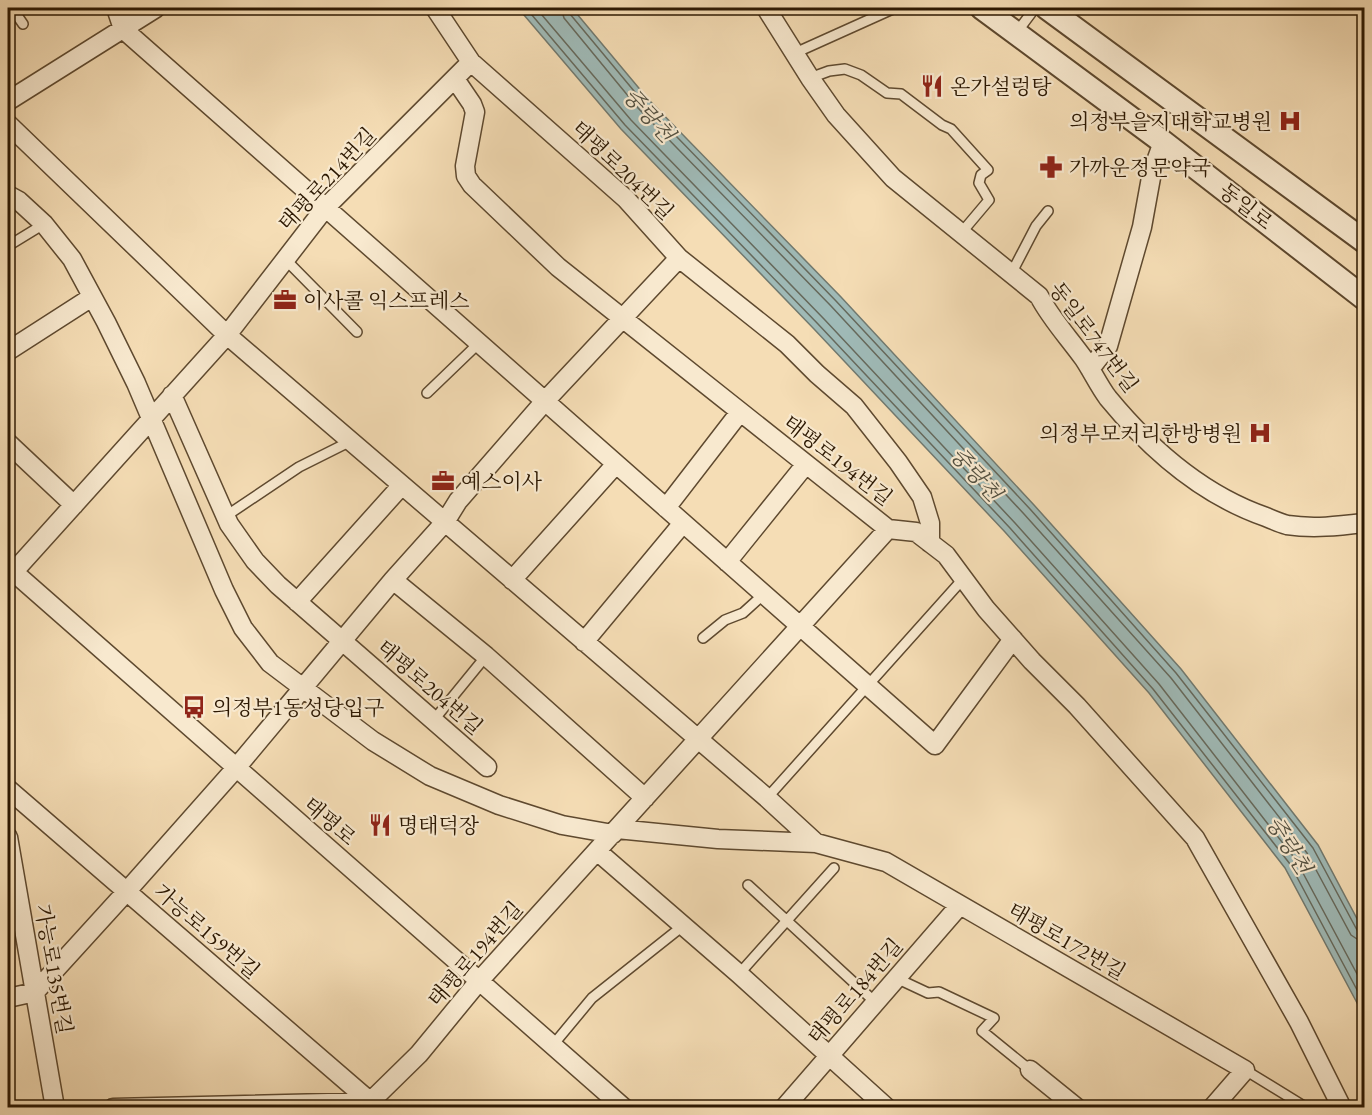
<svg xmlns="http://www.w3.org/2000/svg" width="1372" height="1115" viewBox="0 0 1372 1115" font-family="'EB Garamond','Noto Serif KR',serif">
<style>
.water{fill:#9fbab7;stroke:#71796f;stroke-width:1.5}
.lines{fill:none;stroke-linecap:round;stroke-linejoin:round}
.shore{stroke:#66695c;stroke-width:1.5}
.service-casing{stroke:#5e492f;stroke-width:12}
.minor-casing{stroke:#5e492f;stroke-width:21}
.tertiary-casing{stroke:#5e492f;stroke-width:26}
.service{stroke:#f8e9cf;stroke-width:9}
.minor{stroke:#f8e9cf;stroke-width:18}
.tertiary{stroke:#f8e9cf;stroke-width:22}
.labels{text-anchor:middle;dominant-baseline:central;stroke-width:4.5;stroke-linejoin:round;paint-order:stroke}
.poi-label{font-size:21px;fill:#2c1802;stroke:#f8e9cf;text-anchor:start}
.street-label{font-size:21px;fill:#2c1802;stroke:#f8e9cf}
.water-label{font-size:22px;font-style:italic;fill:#545141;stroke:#f8e9cf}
</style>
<rect width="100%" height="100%" fill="#f5ddb5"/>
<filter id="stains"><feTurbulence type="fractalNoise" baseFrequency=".00333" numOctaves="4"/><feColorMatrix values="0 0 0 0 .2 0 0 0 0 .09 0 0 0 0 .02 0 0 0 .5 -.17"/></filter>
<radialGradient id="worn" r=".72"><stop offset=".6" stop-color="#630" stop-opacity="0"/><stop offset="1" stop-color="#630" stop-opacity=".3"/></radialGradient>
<!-- water -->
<path class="water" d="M518,8H572L648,99L841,297L1034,505L1181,669L1318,845L1364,932V1016L1285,868L1149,693L1005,532L814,329L621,129Z"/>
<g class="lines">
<!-- shore -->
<path class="shore" d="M526,8L625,125L818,324L1010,528L1153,689L1290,864L1364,1003
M536,8L631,120L824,319L1015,523L1159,684L1296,860L1364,987
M561,8L564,18L638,108L831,306L1024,514L1171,678L1307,853L1351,935L1357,939L1364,941
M568,8L570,14L644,103L836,301L1030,509L1176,673L1313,848L1357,930L1364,933"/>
<!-- service casing -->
<g class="service-casing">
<path id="service" d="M12,8L23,24
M1017,32L1035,8
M795,53L895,8
M810,78L829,71L845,69L861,75L887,93L901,94L942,125L951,129L988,170L981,175L979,183L989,200L962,232
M8,246L44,224
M285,259L357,332
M1011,274L1036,226L1048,211
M427,393L479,343
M226,516L299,467L351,441
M703,638L725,620L743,613L764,594
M433,721L486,656
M767,798L963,579
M748,885L875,1002
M739,974L834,868
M896,978L928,993L939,992L994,1018L982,1031L1030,1070
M553,1045L592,998L684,925
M1245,1070L1307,1108"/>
</g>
<!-- minor casing -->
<g class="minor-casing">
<path id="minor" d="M116,8L123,29
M766,8L810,78L836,115L893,178L1039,296C1051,319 1069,338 1084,359C1092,371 1099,386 1108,398C1150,449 1202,495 1266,517C1273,520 1280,523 1287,525C1313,529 1339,526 1364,523
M123,29L935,745L1013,639
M455,79L472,104L475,112L465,166L466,176L472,185L558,267L888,529
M8,101L156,8
M8,124L227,335L767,798L816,843
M8,195L19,201L44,224L72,259L106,322L136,383L224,590L243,628L270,663L373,741L430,776L499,805L562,825L613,834
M679,258L787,344L817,374L854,406L898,462L922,497L930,523V543
M8,351L92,297
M1090,369L1108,346L1142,227L1152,172L1163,142
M172,395L229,524L255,561L278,585L487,767
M8,443L74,505
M666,508L740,412
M888,529L916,532L946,555L986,609L1032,661L1077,706L1195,838L1299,1022L1342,1108
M727,562L806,464
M8,567L624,1108
M8,578L227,335L325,208L471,62
M393,580L486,656L645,798
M512,580L616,464
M297,602L402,485
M584,642L683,523
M8,789L373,1104
M617,829L718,839L816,843L886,862L1245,1070L1212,1108
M8,837L55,1108
M597,851L739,974L887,1108
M8,998L35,992L127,891L236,768L393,580L445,522L458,501L545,401L679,258L626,199L471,62L435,8
M1030,1070L1077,1108
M113,1108L370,1102L419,1054L479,981L888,529
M784,1108L960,905"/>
</g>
<!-- tertiary casing -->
<g class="tertiary-casing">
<path id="tertiary" d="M982,8L1163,142L1364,298
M1047,8L1364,241"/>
</g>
<!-- service -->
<use href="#service" class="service"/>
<!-- minor -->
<use href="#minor" class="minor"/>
<!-- tertiary -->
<use href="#tertiary" class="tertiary"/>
</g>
<!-- icons -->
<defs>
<g id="restaurant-bare" transform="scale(1.8)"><path d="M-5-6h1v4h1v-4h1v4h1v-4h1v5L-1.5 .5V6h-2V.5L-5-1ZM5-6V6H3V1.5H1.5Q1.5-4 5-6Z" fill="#8f2418" stroke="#f8e9cf" stroke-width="2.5" paint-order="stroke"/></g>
<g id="hospital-bare" transform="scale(1.8)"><path d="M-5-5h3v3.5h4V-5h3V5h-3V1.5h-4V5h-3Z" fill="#8f2418" stroke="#f8e9cf" stroke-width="2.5" paint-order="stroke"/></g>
<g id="pharmacy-bare" transform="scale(1.8)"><path d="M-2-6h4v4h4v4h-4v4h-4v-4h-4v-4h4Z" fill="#8f2418" stroke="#f8e9cf" stroke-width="2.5" paint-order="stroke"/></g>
<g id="office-bare" transform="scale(1.8)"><path d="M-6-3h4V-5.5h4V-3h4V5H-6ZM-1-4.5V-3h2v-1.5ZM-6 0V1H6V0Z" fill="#8f2418" stroke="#f8e9cf" stroke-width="2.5" paint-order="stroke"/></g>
<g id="bus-bare" transform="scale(1.8)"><path d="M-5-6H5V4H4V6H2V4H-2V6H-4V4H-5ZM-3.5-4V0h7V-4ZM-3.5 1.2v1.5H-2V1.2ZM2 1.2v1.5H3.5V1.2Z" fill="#8f2418" stroke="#f8e9cf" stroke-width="2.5" paint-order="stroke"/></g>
</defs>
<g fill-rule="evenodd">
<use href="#restaurant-bare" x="932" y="86"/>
<use href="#hospital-bare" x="1290" y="121"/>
<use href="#pharmacy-bare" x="1051" y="167"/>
<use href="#office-bare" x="285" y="300"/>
<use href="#hospital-bare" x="1260" y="433"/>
<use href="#office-bare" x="443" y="481"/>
<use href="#bus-bare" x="194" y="707"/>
<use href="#restaurant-bare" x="380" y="825"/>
</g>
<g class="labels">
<!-- poi labels -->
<g class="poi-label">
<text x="950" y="86">온가설렁탕</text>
<text x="1272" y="121" text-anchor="end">의정부을지대학교병원</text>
<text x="1069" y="167">가까운정문약국</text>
<text x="303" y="300">이사콜 익스프레스</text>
<text x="1242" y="433" text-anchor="end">의정부모커리한방병원</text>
<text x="461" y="481">예스이사</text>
<text x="212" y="707">의정부1동성당입구</text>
<text x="398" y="825">명태덕장</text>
</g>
<!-- street labels -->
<g class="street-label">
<text transform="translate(623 170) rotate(44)">태평로204번길</text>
<text transform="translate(327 179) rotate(-47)">태평로214번길</text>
<text transform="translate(1246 206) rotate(38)">동일로</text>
<text transform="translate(1094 337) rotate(53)">동일로747번길</text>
<text transform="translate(838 460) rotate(38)">태평로194번길</text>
<text transform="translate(430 687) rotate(41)">태평로204번길</text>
<text transform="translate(330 821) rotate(41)">태평로</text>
<text transform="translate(207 931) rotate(41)">가능로159번길</text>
<text transform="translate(1067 941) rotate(30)">태평로172번길</text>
<text transform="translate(475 954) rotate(-49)">태평로194번길</text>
<text transform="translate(54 969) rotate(80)">가능로135번길</text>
<text transform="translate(855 991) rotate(-49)">태평로184번길</text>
</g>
<!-- water labels -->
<g class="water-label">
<text transform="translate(649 115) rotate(48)">중랑천</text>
<text transform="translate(976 474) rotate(48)">중랑천</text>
<text transform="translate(1289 845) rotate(58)">중랑천</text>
</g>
</g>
<!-- margin -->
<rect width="1372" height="1115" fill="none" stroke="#f5ddb5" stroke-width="30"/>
<rect x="9" y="9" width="1354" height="1097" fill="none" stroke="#2c1802" stroke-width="3"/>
<rect x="15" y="15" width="1342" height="1085" fill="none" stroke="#2c1802" stroke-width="1.5"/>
<rect width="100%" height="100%" filter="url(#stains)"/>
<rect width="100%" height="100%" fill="url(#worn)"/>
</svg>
